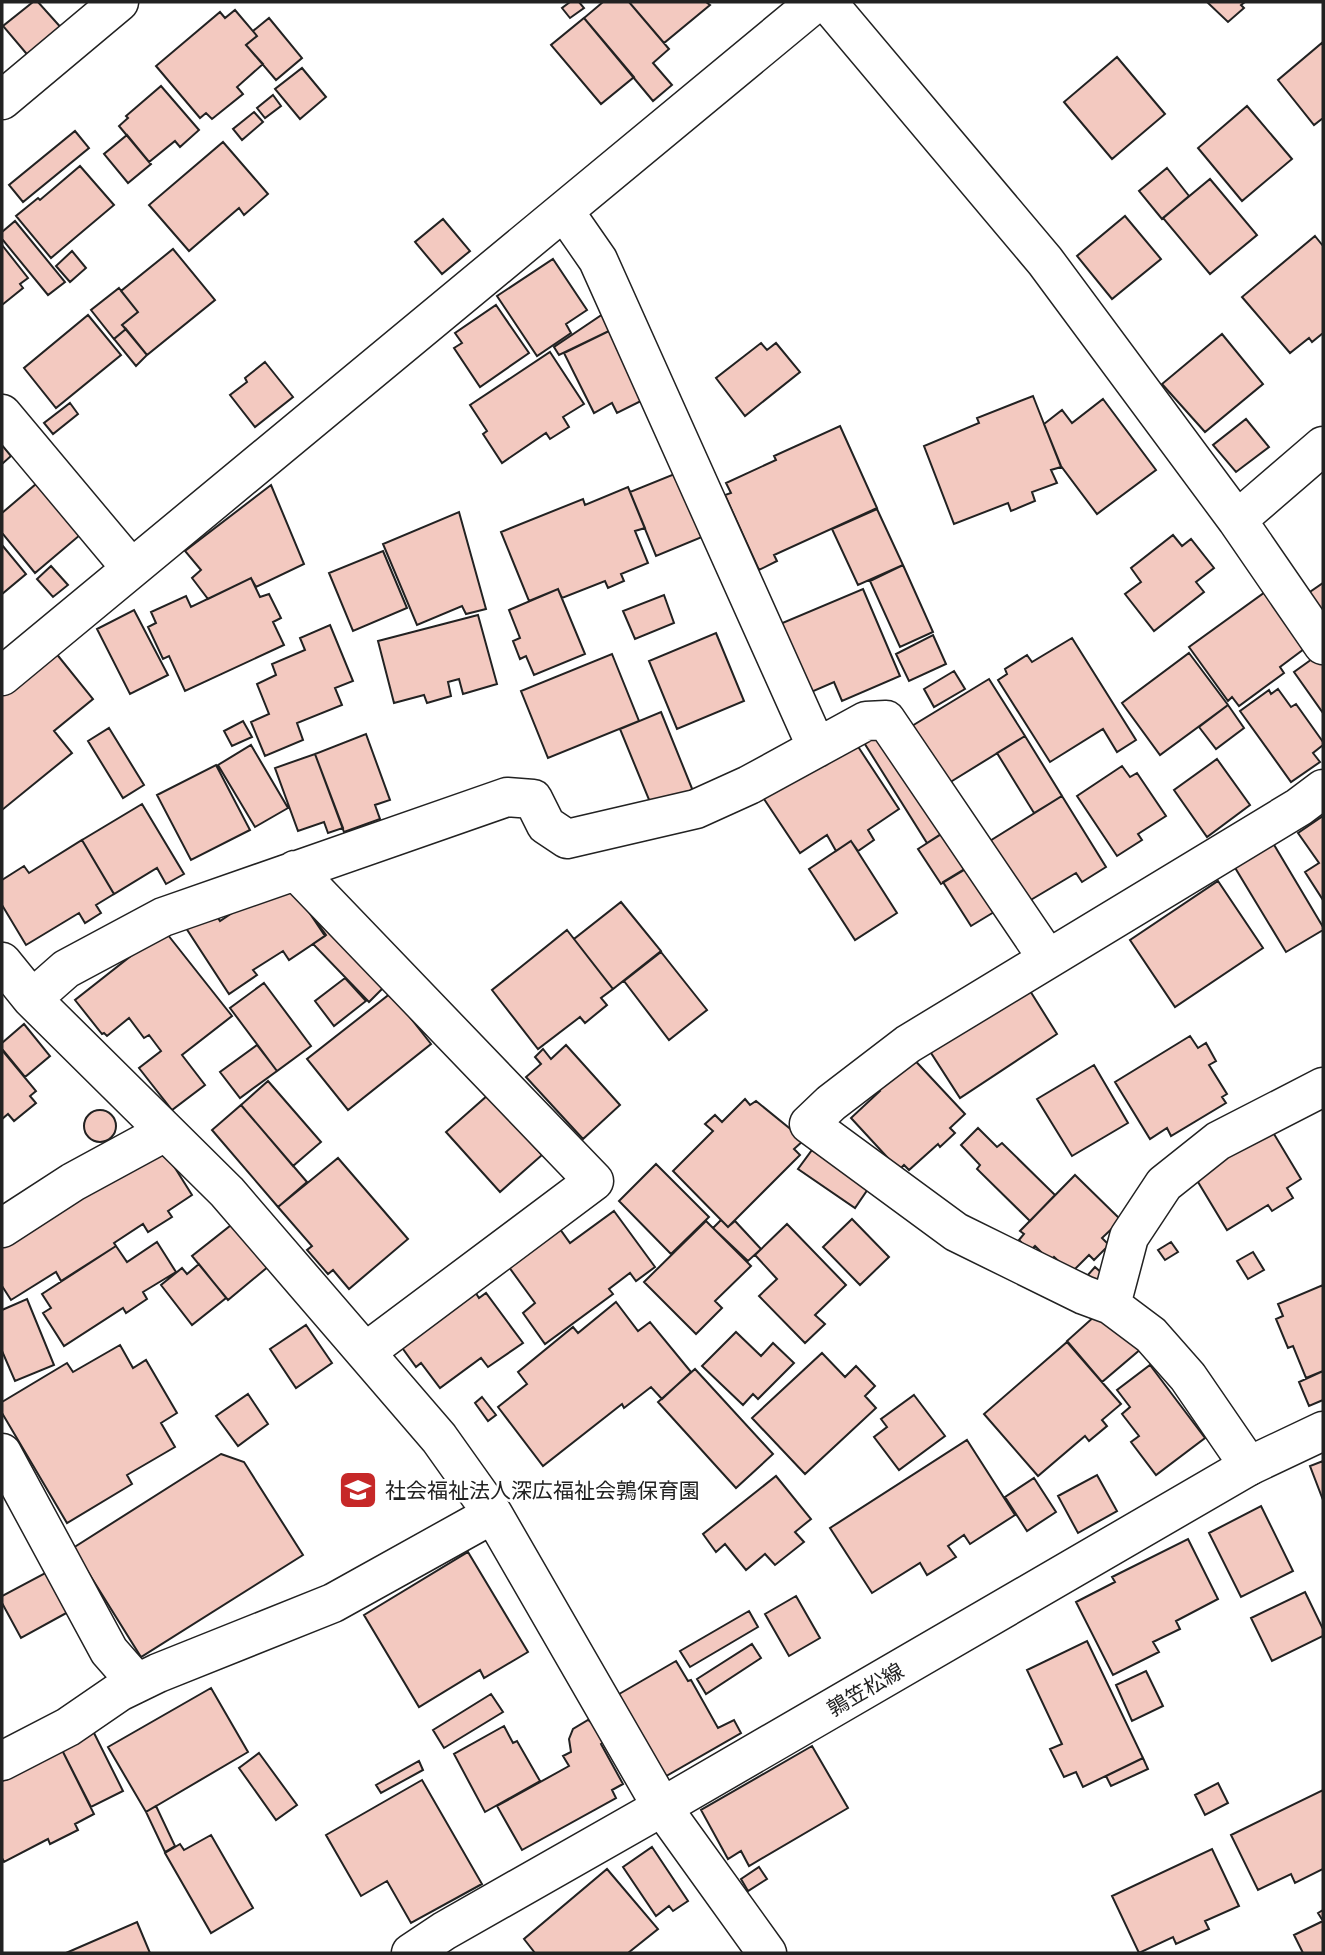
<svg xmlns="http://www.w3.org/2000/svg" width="1325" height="1955" viewBox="0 0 1325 1955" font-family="'PT Serif','Noto Sans JP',serif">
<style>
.building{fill:#f3c9c0;stroke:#222;stroke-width:2}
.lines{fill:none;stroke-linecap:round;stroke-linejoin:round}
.minor-casing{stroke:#222;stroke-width:41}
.secondary-casing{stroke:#222;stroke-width:41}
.minor{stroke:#fff;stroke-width:38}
.secondary{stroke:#fff;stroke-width:38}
.labels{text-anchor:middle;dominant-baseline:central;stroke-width:5;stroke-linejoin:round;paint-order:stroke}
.poi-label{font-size:21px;fill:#222;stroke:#fff;text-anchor:start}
.street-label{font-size:21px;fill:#222;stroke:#fff}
</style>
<rect width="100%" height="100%" fill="#fff"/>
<!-- building -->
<path class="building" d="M33,2H38L64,31L31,59L3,26Z
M570,2H579L584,8L570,18L562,8Z
M603,2H629L669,49L653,63L672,85L653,101L584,18Z
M629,2H706L710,5L664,43Z
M1207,2H1245L1241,5L1244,8L1228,22Z
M235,10L257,36L246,45L263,64L237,87L243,94L212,119L206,113L200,118L156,66L220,12L225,18Z
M269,18L302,58L276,80L246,45L257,36L253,31Z
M584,18L634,77L601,104L551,45Z
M1323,42V118L1314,125L1278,80Z
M1117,57L1165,114L1112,159L1064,102Z
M302,68L326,97L300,119L275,89Z
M161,86L199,130L180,147L175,141L149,162L119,126L128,118L126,116Z
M273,95L281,106L265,118L257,108Z
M1247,106L1292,159L1242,201L1198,148Z
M254,112L263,122L242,140L233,129Z
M75,131L89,148L23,202L9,185Z
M127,135L151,164L128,183L104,154Z
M223,142L268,194L244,215L239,208L189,251L149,205Z
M80,166L114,205L51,258L16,216L38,198L40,200Z
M1167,168L1189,196L1162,219L1139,191Z
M1210,179L1257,235L1210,274L1163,218Z
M1125,216L1161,259L1112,299L1077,256Z
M443,219L470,251L442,274L415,242Z
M15,221L65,282L48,295L2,239V232Z
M1315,236L1323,246V333L1312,342L1309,338L1290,353L1242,297Z
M2,245L28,278L20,284L23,288L2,305Z
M173,249L215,300L147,355L122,325L138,312L121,291Z
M72,251L86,268L70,282L56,266Z
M553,259L587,310L566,324L571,333L537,356L497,296Z
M119,288L138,312L122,325L126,329L114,339L91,310Z
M496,305L529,353L480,387L454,348L462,343L455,333Z
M603,314L611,330L559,355L554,347Z
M88,315L121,355L56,408L24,368Z
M126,329L147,355L136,366L114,339Z
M611,330L645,399L617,413L612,403L594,413L564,353Z
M1222,334L1263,384L1205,432L1162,384Z
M761,343L767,350L776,343L800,372L745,416L716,378Z
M550,352L584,404L563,417L569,427L550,439L546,433L502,463L483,434L487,431L470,405Z
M265,362L293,397L255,427L230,395L247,382L245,378Z
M1033,396L1061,467L1051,470L1057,483L1032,492L1035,501L1011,511L1008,503L954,524L924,446L979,423L977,418Z
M1103,399L1156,470L1097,514L1061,466L1044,424L1062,410L1072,423Z
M70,403L78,414L53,434L44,423Z
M1246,419L1269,447L1236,472L1213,445Z
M840,426L877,508L774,555L777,561L759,570L725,495L731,493L726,483L776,460L774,456Z
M2,445L11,456L2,464Z
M677,473L702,537L656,556L630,492Z
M36,484L80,535L35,573L2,533V513Z
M271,485L304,564L256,587L251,578L208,599L192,578L201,570L185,551Z
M628,487L645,528L635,531L648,563L621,574L624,581L608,588L605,581L562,598L558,589L529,601L501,532L583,499L585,505Z
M877,509L903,565L858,585L832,529Z
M459,512L486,609L466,614L462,606L417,625L383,544Z
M1173,535L1182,546L1191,539L1214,568L1196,582L1204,592L1154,631L1125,594L1141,582L1131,568Z
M2,545L26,574L2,594Z
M383,551L407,608L353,631L329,573Z
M903,565L933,632L900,647L870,581Z
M51,566L68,585L53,597L37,579Z
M251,578L260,597L269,594L281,618L273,622L284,645L185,691L169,656L163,659L148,627L156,623L151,612L186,596L191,607Z
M1323,583V624L1304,596Z
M1272,587L1312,643L1280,667L1284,673L1239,706L1232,697L1228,701L1189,647Z
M558,589L585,654L534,675L526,656L520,659L513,641L520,638L509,610Z
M863,589L900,676L842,701L834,682L809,693L780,624Z
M664,595L674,623L635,639L623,611Z
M134,610L168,675L130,694L97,629Z
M478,615L497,684L463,694L459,679L448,682L451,696L427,703L424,695L394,703L378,641Z
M330,625L353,681L335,688L342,705L297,723L303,740L265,756L251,722L269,714L257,684L276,675L272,664L305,650L300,638Z
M716,633L744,701L677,729L649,661Z
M933,635L946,664L909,681L896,654Z
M1072,638L1136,740L1117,752L1103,729L1050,762L998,680L1007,674L1005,669L1027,655L1032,662Z
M55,652L93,699L54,731L72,753L2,810V696Z
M1189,653L1228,705L1160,755L1122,703Z
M612,654L639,721L548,758L521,691Z
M1319,654L1323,659V713L1294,672Z
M954,671L965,689L934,707L924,689Z
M989,679L1025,736L944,786L907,729Z
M1278,689L1291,707L1296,704L1323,742V745L1313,753L1320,762L1291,782L1240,711L1269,690L1271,694Z
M1228,705L1244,728L1216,749L1199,727Z
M661,712L693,791L652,807L620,729Z
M243,721L252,737L232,746L224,731Z
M109,728L144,785L123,798L88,741Z
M876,733L947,830L927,843L863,741Z
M366,734L390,800L375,805L380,819L344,832L315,754Z
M1025,736L1062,796L1034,813L997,753Z
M855,742L899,809L868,830L874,840L858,851L851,841L836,851L827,835L800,853L762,796Z
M251,745L288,808L255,827L218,765Z
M315,754L343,828L328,833L324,822L298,831L275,768Z
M1217,759L1250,805L1207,837L1174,790Z
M216,765L250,830L191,860L157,795Z
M1122,766L1130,777L1137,773L1166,816L1138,834L1142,840L1117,856L1077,796Z
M1062,796L1106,867L1082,882L1076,873L1024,904L985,844Z
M142,804L184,874L166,884L157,868L114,894L82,840Z
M1323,816V900L1305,872L1319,863L1298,833Z
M951,828L974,864L941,884L918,849Z
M1270,838L1323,927V930L1286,952L1231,861Z
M82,840L114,894L96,905L101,913L85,923L79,913L26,945L2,905V880L24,866L29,873Z
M851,841L897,913L855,940L809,869Z
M971,865L999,909L971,926L943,882Z
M288,881L325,936L289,960L283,951L253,970L257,975L229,994L186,928L213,910L220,921L253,899Z
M1218,881L1263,948L1175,1007L1130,940Z
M301,900L392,979L369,1002L313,944L326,935Z
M621,902L661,951L613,989L574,939Z
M164,930L232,1016L182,1055L205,1085L172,1110L139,1068L161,1051L149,1035L144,1038L129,1018L107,1036L104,1033L102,1034L75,1000Z
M567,930L613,989L601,998L607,1005L585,1023L580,1017L538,1049L492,990Z
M661,952L707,1010L669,1040L624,981Z
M345,978L366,1001L334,1026L315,1001Z
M264,983L311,1046L277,1071L230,1008Z
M1027,986L1057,1034L960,1098L924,1042Z
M391,993L431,1044L348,1110L307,1059Z
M24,1024L50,1056L25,1077L2,1049V1043Z
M1190,1036L1198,1048L1206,1043L1216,1061L1209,1065L1227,1094L1222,1097L1226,1103L1171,1136L1167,1128L1150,1139L1115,1082Z
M257,1045L277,1071L240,1098L220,1072Z
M566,1045L620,1105L583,1139L526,1077L541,1064L535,1057L543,1049L551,1059Z
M2,1050L36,1091L30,1096L36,1103L14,1121L8,1114L2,1119Z
M908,1053L965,1114L950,1128L955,1133L940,1147L938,1144L909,1170L904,1165L899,1170L851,1118L880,1091L875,1085Z
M1094,1065L1128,1123L1072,1156L1037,1099Z
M268,1081L321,1142L293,1166L241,1105Z
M488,1095L542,1155L500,1192L446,1132Z
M745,1099L750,1105L756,1101L804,1140L794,1149L800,1155L728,1227L673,1171L713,1131L705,1124L715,1115L722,1122Z
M241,1105L307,1182L278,1207L212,1130Z
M84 1126a16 16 0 1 1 32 0a16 16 0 1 1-32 0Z
M1268,1124L1301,1179L1287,1188L1293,1198L1272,1211L1268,1205L1227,1230L1195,1177Z
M978,1128L997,1147L1002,1143L1055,1195L1030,1221L977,1169L980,1165L961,1145Z
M160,1144L192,1195L168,1211L172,1217L148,1232L143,1224L114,1243L116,1246L61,1281L56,1272L11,1300L2,1286V1245Z
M812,1150L868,1189L855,1208L798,1169Z
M338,1158L408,1239L349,1289L333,1270L328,1274L307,1250L312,1246L278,1207Z
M656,1164L709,1217L671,1254L619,1201Z
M1075,1175L1121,1220L1102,1238L1109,1245L1094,1260L1089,1255L1071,1273L1054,1257L1050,1261L1035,1246L1030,1251L1019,1240L1024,1234L1020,1231Z
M614,1211L655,1267L636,1281L630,1273L609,1289L613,1294L545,1344L523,1313L535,1303L506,1263L557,1225L570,1243Z
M852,1219L889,1257L860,1285L823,1247Z
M721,1220L728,1227L735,1221L761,1249L748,1261L713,1228Z
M706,1221L751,1266L715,1301L722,1308L696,1334L644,1282Z
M235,1222L269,1266L228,1300L192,1256Z
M787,1224L846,1285L815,1315L825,1324L805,1343L759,1296L777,1279L755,1255Z
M157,1242L176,1272L143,1292L147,1299L126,1313L123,1308L64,1346L43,1313L51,1308L42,1294L116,1246L127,1262Z
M1171,1242L1178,1252L1165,1260L1158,1250Z
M1253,1252L1264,1270L1248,1279L1237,1261Z
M199,1264L226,1298L192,1325L161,1285L182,1268L187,1274Z
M1095,1267L1104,1275L1096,1284L1087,1276Z
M1323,1285V1371L1306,1378L1293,1346L1288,1348L1276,1319L1283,1316L1278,1304Z
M472,1287L479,1298L486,1293L523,1343L488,1367L481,1358L440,1388L421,1363L416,1367L398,1342Z
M27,1299L54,1365L15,1381L2,1351V1310Z
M616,1302L638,1331L650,1322L691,1372L662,1399L651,1387L624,1408L622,1404L543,1466L498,1407L527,1384L518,1372L573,1327L578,1333Z
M1096,1315L1142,1348L1102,1382L1067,1341Z
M306,1325L332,1363L296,1388L270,1349Z
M736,1332L761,1356L773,1343L794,1363L758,1399L753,1394L743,1405L702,1366Z
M1067,1342L1121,1404L1102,1420L1107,1426L1089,1441L1085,1436L1038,1476L984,1414Z
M120,1345L133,1368L146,1360L177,1413L161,1423L175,1447L127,1475L132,1484L67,1523L2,1413V1402L67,1363L73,1372Z
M822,1353L845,1377L856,1366L875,1386L865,1396L876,1408L805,1474L752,1418Z
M1150,1365L1205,1438L1156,1475L1131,1442L1139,1436L1122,1414L1130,1407L1117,1390Z
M695,1369L773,1454L736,1488L658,1402Z
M1323,1371V1400L1309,1406L1299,1382Z
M248,1394L268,1424L238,1446L216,1416Z
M914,1395L945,1436L899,1470L874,1437L887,1427L881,1419Z
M482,1397L496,1415L488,1421L475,1403Z
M967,1440L1015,1515L970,1544L964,1535L948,1546L956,1557L927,1575L920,1563L872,1593L830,1528Z
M221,1454L244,1462L303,1555L141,1657L73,1548Z
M1323,1461V1500L1310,1466Z
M1097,1475L1117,1511L1078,1533L1058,1496Z
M776,1476L811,1519L795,1532L804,1542L775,1565L765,1554L746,1570L725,1544L716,1552L703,1534Z
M1034,1478L1056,1512L1027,1531L1005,1497Z
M1261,1506L1293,1571L1241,1597L1209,1533Z
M1188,1539L1218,1599L1176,1621L1180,1629L1153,1642L1159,1652L1113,1675L1076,1602L1115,1582L1112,1577Z
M468,1552L528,1652L484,1678L480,1670L419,1707L364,1615Z
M49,1571L70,1611L21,1638L2,1603V1596Z
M1305,1592L1323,1629V1636L1272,1661L1251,1618Z
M796,1596L820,1638L789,1656L765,1614Z
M749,1611L758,1627L690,1667L680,1651Z
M1087,1641L1143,1758L1083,1787L1076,1772L1064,1777L1050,1749L1062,1744L1027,1670Z
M752,1644L761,1658L706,1694L697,1679Z
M676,1661L688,1681L691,1680L718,1728L734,1720L741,1733L661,1779L614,1697Z
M1146,1671L1163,1706L1132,1721L1116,1685Z
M211,1688L248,1752L146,1812L108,1747Z
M491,1694L503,1712L444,1748L433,1730Z
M588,1720L595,1725L604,1742L601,1744L623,1784L612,1790L616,1798L522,1850L497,1806L569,1766L563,1756L571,1752L569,1739L573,1729Z
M504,1726L513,1743L517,1741L540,1781L485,1812L454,1754Z
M92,1729L123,1791L91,1807L60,1746Z
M58,1742L94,1814L75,1824L78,1830L50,1844L48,1839L4,1862L2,1858V1781L20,1772Z
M812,1746L848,1808L749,1866L741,1851L728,1859L701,1810Z
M259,1753L297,1805L276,1820L239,1768Z
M1143,1758L1148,1769L1111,1786L1106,1776Z
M419,1761L423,1770L381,1793L376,1785Z
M422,1780L482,1884L411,1923L387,1881L361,1896L326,1835Z
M1218,1783L1228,1803L1205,1815L1195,1795Z
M1323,1790V1869L1295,1883L1291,1874L1258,1890L1231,1835Z
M156,1806L175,1846L165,1852L146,1812Z
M211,1835L253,1908L211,1933L165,1853L180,1844L184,1850Z
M652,1847L688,1901L673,1911L669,1906L656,1916L623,1867Z
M1212,1849L1239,1906L1205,1921L1209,1929L1176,1944L1173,1937L1139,1953L1112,1896Z
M759,1867L767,1879L748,1891L741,1879Z
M607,1869L658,1929L628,1953H535L524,1939Z
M1323,1910V1953H1303L1294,1935L1323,1921L1318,1913Z
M137,1922L150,1953H66Z"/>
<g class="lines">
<!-- minor casing -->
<g class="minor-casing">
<path id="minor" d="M827,2L1045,261L1237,520L1323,645
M2,100L119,2
M564,211L598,260L817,748
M2,414L131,568
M1237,520L1323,446
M2,676L816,2
M295,870L594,1181L367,1351
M2,962L32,999L227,1192L439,1438L493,1514L662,1807L767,1953
M32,999L66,969L163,917L507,797L533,799L546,825L567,839L696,809L749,785L866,721L886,720L1048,959
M2,1228L73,1182L165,1132
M1111,1305L1129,1237L1164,1184L1218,1141L1323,1087
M2,1453L109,1651L137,1683
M1249,1466L1188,1377L1151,1335L1111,1305L1084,1295L956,1232L809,1124L831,1103L908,1044L1299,807L1323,789
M2,1761L68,1727L119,1692L158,1673L333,1603L493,1514"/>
</g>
<!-- secondary casing -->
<g class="secondary-casing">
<path id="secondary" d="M411,1953L444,1931L662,1807L1249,1466L1323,1431"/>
</g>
<!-- minor -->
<use href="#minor" class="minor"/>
<!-- secondary -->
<use href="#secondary" class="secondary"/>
</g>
<!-- icons -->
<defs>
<g id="school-square" transform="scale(2.0125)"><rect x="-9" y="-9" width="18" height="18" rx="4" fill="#c62828" stroke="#fff"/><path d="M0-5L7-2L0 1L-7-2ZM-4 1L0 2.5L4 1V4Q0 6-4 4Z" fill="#fff"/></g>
</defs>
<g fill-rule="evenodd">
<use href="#school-square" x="358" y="1490"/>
</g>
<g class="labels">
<!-- poi labels -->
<g class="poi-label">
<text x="385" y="1490">社会福祉法人深広福祉会鶉保育園</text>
</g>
<!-- street labels -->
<g class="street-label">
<text transform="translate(865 1689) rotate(-30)">鶉笠松線</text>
</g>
</g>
<!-- border -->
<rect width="1325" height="1955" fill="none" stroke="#222222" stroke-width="7"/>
</svg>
